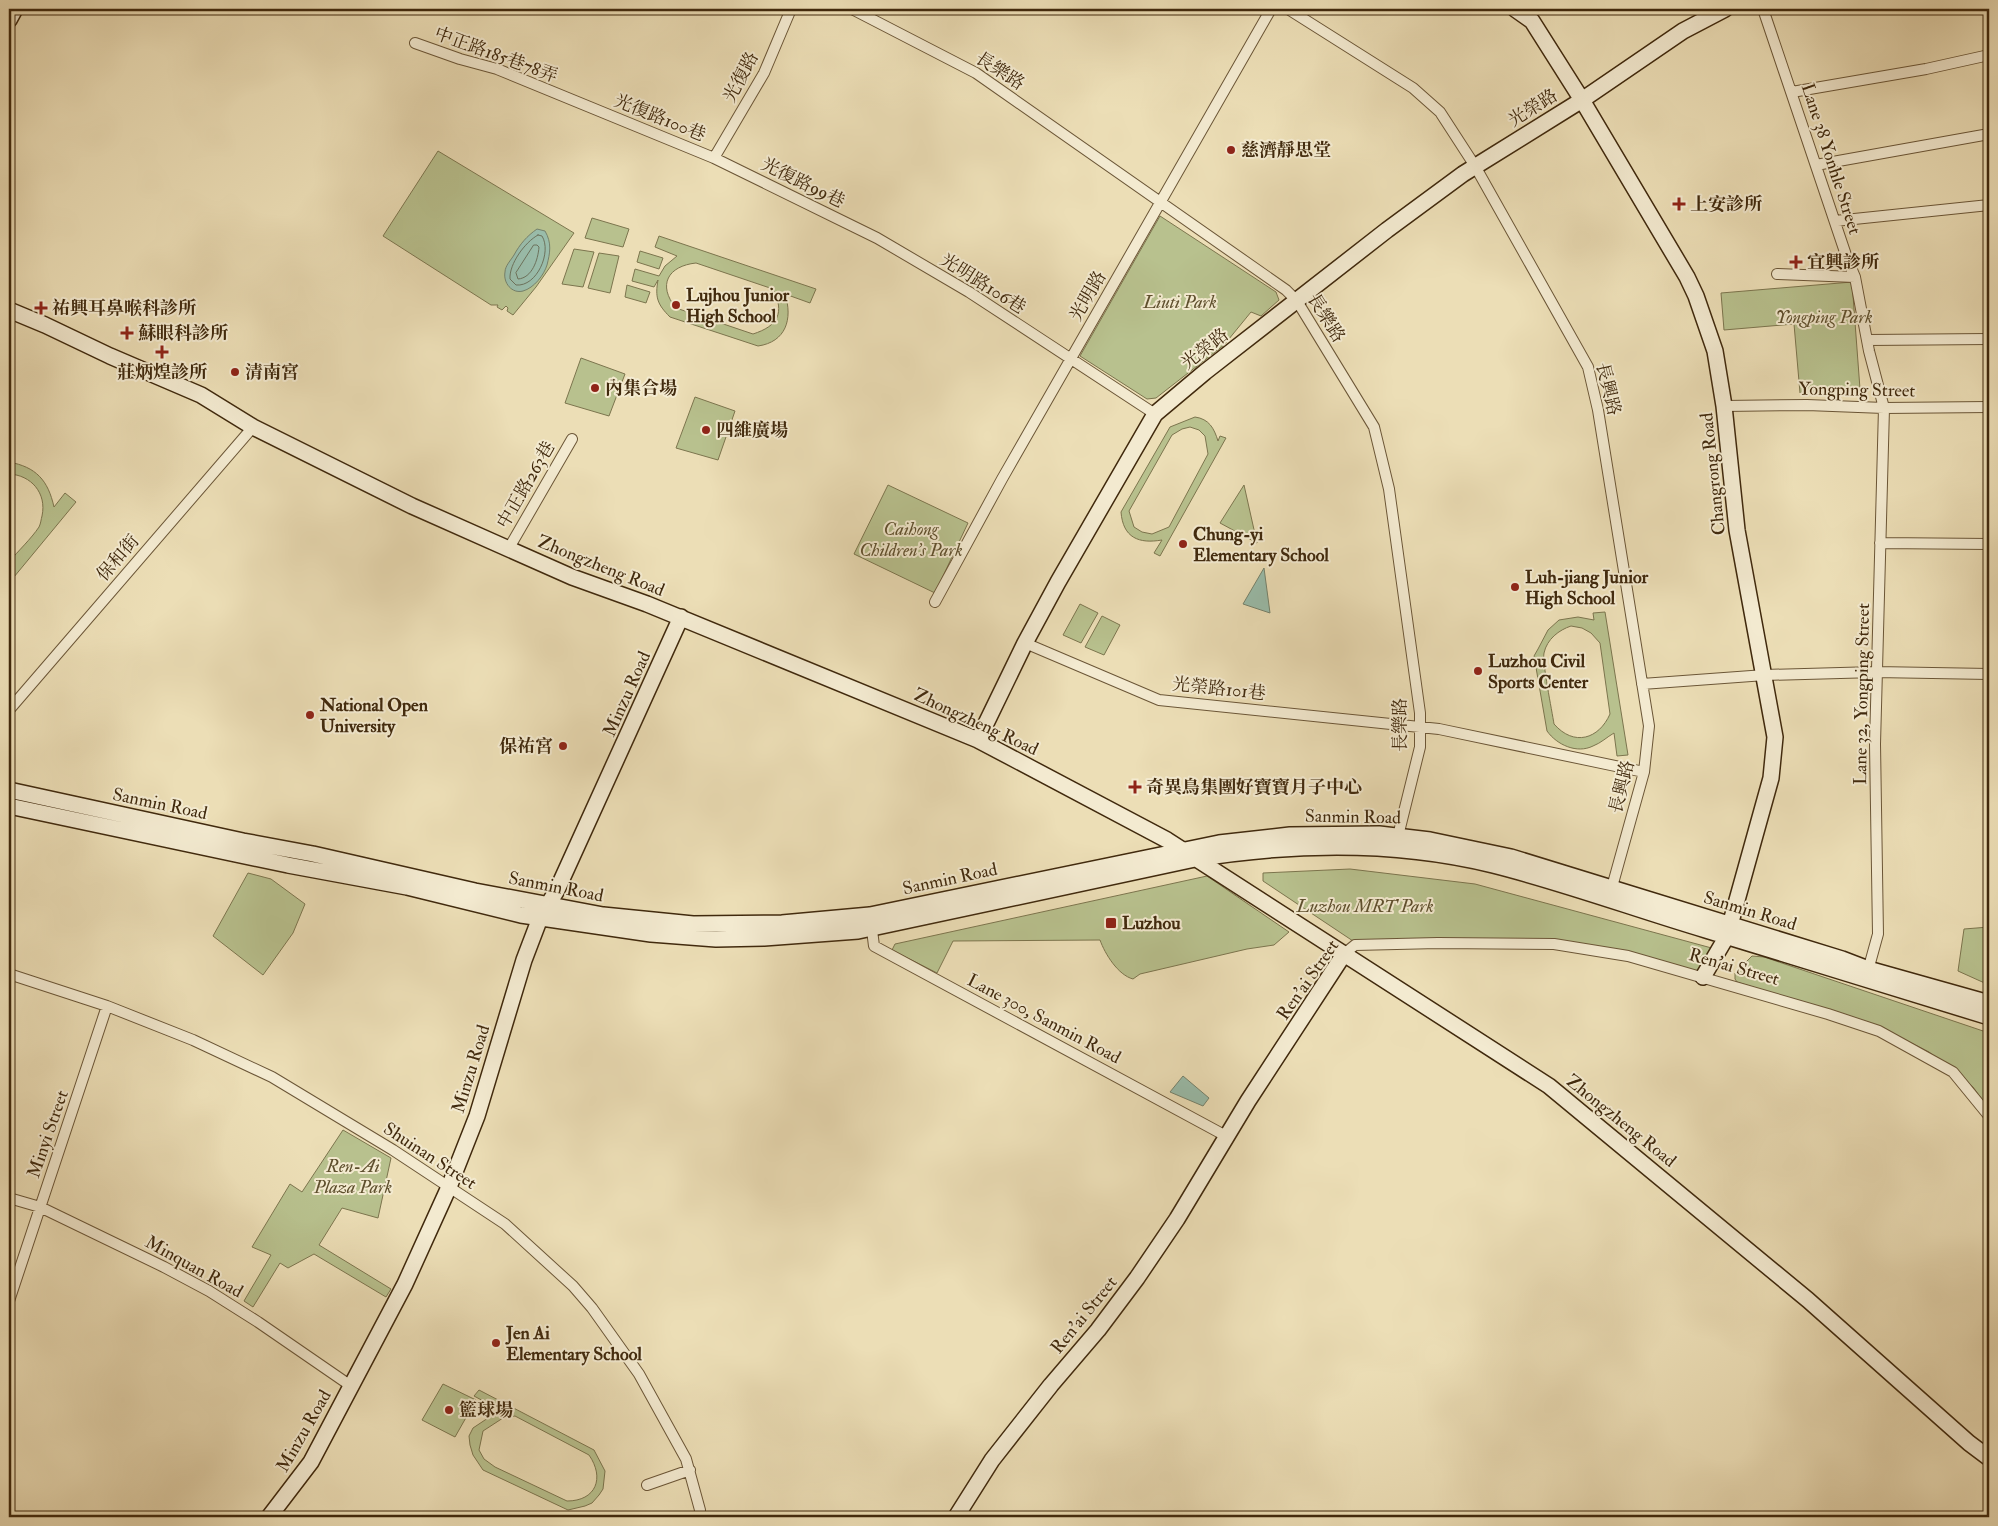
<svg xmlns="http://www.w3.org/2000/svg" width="1998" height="1526" viewBox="0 0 1998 1526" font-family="'IM FELL Double Pica','Noto Serif TC',serif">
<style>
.green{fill:#b8c18e;stroke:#7c754e;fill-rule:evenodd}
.water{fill:#99bcaa;stroke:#75816b}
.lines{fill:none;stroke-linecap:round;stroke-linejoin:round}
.shore{stroke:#6c725c;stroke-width:1}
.street-casing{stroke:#6b5637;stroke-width:12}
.secondary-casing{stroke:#40290d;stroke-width:18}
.street{stroke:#f3ead0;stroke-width:10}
.secondary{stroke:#f3ead0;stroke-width:15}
.poi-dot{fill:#8f2418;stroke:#f3ead0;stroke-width:2}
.labels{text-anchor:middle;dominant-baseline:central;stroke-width:4;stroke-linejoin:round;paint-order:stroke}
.street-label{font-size:18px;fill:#40290d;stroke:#f3ead0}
.poi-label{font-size:18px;font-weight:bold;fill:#40290d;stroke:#f3ead0;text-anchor:start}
.park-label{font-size:18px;font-style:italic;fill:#5e4f2d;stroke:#f3ead0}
</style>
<rect width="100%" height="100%" fill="#ecdeb6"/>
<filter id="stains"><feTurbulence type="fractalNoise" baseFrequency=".004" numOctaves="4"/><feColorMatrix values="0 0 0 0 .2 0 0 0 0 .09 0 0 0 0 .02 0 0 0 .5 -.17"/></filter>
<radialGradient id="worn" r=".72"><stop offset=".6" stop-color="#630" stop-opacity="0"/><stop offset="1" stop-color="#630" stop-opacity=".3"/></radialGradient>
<!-- green -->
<path class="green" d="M438,151L574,233L536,287L513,315L507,311L508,308L506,306L502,310L497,307L498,305H491L383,236Z
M1160,216L1276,292L1279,300L1261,316L1251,312L1224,345L1156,398L1147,399L1080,356Z
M592,218L629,229L623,247L585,238Z
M659,236L816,289L810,303L785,294C793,319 786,342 758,346L670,317C657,304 655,297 658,280L654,287L632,281L635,269L659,276L665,266L677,256L655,247ZM696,263L773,289C785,313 778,326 753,334L676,308C657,285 668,266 696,263Z
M574,249L594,252L583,287L562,284Z
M640,251L663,258L659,269L637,262Z
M599,253L619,256L610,293L588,288Z
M1852,282L1860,389L1800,393L1794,324L1724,330L1721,293Z
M627,285L650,292L646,303L625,297Z
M581,358L625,374L609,416L565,403Z
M695,397L735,411L718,460L676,448Z
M1195,417C1209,419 1214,428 1218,441L1220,436L1226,438L1160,556L1154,553L1162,540C1139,544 1123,538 1121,512L1170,427ZM1190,427L1199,430L1205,436L1208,454L1169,527L1152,534L1142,532L1134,527L1129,511L1172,435L1182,429Z
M9,462C36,467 48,480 54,507L65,493L76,502L9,583V562C18,551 31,539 39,527C41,523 41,519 42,516C47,493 31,475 9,474Z
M888,485L968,523L935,593L854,554Z
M1244,485L1257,543L1220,523Z
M1080,604L1098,613L1081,643L1063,635Z
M1605,612L1628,755L1617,756L1614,733C1607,737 1601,743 1593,746C1577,754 1557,745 1547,731L1534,656L1538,649L1548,630L1559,620L1578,617L1594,620L1593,613ZM1571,626L1582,628L1591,633L1600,643L1610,714C1599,739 1574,747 1554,724C1552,711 1542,662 1544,653C1547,639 1559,630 1571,626Z
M1102,616L1120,625L1104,655L1085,647Z
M1350,869L1475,884L1719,950L1703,977L1556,941H1353L1263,881V873Z
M248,873L271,879L305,904L293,933L263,975L213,936Z
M1207,876L1289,932L1274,945L1247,949L1140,974L1133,979C1118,975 1105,954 1100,940L953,941L937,973L892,950L895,944Z
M1989,927V985L1958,971L1964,929Z
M1752,956L1764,957L1989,1033V1109L1973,1087L1929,1052L1881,1028L1737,982L1735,979V973Z
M343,1130L391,1158L378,1218L342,1208L319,1245L391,1289L386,1297L314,1254L288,1268L280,1263L253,1307L244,1301L271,1255L252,1247L290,1184L302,1192Z
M443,1384L476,1400L455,1437L422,1420Z
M479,1390L594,1450L605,1471L603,1489L599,1495L592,1503L585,1506L568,1510L483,1470L473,1455L470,1445L469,1436L473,1428L500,1410L474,1396ZM515,1416L589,1455C605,1478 596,1501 567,1501L495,1467L484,1459L479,1450L483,1431L503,1418Z"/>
<!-- water -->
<path class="water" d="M537,229L545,231C552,243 550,253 547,265C544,275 534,288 523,291C512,294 503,283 505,272C505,266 511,260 514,255C520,244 527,236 537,229Z
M1264,568L1270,613L1243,604Z
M1183,1076L1209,1098L1203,1106L1170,1092Z"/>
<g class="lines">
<!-- shore -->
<path class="shore" d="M538,235L542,236C552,252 537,287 516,285L510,279C509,264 525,242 538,235Z
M534,245H537L539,247C538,260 532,278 518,279L516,273Z"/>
<!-- street casing -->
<g class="street-casing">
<path id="street" d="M852,9L976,73L1286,290L1297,301L1374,427L1389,489L1420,713V747L1398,836
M1288,9L1413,88L1440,112L1475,166L1588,367L1598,410L1649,726L1644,772L1612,887
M1763,9L1847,258L1855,277L1869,351L1884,408L1875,744L1878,934L1867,974
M415,43L460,59L497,69L714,158L877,238L969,292L1155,414
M1792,92L1926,69L1989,55
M714,158L764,73L791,9
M1816,165L1989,134
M1835,221L1989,205
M1777,274L1855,277
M1867,340L1989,339
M1724,406L1807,405L1884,408L1989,407
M1880,543L1989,544
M509,548L572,439
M935,602L1002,479L1271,9
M1025,643L1159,700L1439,729L1644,772
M1642,684L1765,675L1876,672L1989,674
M9,710L253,427
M871,922L874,946L1226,1136
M1344,954L1355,945L1438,943L1554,944L1628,956L1828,1014L1879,1031L1953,1072L1989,1116
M9,974L107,1006L193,1040L272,1077L393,1150L505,1224L573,1286L592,1308L639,1374L686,1459L700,1510L699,1517
M9,1198L40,1207L164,1267L209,1291L258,1322L351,1386
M9,1301L107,1006
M647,1485L690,1470"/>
</g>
<!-- secondary casing -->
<g class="secondary-casing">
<path id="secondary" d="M1515,9L1532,21L1582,100L1687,277L1696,296L1715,351L1724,406L1737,530L1775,737L1771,778L1727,936L1703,977
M9,20L15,9
M9,310L45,325L110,356L201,395L253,427L412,506L572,577L647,604L978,740L1167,840L1549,1086L1808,1300L1969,1443L1989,1458
M978,740L1025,643L1058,582L1155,414L1205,372L1387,230L1463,174L1582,100L1683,31L1725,9
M9,790L243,841L313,854L475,891L603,915L693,924L782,923L870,915L1219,843L1290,835L1379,834L1430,840L1511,857L1842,959L1868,969L1989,1003
M9,806L288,865L407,887L521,915L651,934L716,939L764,938L858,931L1195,859C1294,843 1395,841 1493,865C1565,883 1635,909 1706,930C1800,959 1895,988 1989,1017
M269,1517L311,1462L405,1284L449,1187L477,1116L524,960L540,918L557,890L681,617
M956,1517L992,1460L1051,1385L1098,1330L1137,1278L1177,1219L1248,1101L1344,954"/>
</g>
<!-- street -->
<use href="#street" class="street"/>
<!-- secondary -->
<use href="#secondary" class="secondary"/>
</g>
<!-- markers -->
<g class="poi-dot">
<circle cx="1231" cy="150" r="5"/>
<path d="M1676.5 196.5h5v5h5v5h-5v5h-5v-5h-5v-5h5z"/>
<path d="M1793.5 254.5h5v5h5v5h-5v5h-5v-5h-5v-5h5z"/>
<circle cx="676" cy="305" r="5"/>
<path d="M38.5 300.5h5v5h5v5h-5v5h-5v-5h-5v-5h5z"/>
<path d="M124.5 325.5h5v5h5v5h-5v5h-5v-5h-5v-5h5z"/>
<path d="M159.5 344.5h5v5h5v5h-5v5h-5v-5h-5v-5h5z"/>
<circle cx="235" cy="372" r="5"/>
<circle cx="595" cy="388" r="5"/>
<circle cx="706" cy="430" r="5"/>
<circle cx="1183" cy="544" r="5"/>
<circle cx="1515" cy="587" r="5"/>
<circle cx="1478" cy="671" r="5"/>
<circle cx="310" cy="715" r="5"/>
<circle cx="563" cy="746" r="5"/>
<path d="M1132.5 779.5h5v5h5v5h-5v5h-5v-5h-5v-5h5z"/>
<rect x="1105" y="917" width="12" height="12" rx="2.5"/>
<circle cx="496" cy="1343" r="5"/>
<circle cx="449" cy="1410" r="5"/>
</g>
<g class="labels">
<!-- street labels -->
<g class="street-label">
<text transform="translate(496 55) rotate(20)">中正路185巷78弄</text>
<text transform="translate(1000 71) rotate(33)">長樂路</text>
<text transform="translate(741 77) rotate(-62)">光復路</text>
<text transform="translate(1533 108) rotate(-32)">光榮路</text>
<text transform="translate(660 118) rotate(22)">光復路100巷</text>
<text transform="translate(1831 159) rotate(72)">Lane 38 Yonhle Street</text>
<text transform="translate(803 183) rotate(26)">光復路99巷</text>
<text transform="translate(983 284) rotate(32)">光明路106巷</text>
<text transform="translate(1088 296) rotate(-60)">光明路</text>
<text transform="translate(1326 318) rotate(58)">長樂路</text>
<text transform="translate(1205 349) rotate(-38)">光榮路</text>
<text transform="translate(1608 389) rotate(76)">長興路</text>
<text transform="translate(1857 390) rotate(1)">Yongping Street</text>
<text transform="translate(1713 474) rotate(-96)">Changrong Road</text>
<text transform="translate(526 485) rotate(-60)">中正路263巷</text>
<text transform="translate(118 558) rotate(-49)">保和街</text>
<text transform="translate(601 566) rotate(22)">Zhongzheng Road</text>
<text transform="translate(1219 689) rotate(6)">光榮路101巷</text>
<text transform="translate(627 694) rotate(-66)">Minzu Road</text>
<text transform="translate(1862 694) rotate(-89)">Lane 32, Yongping Street</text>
<text transform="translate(976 722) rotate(25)">Zhongzheng Road</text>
<text transform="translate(1400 725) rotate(-90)">長樂路</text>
<text transform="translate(1622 787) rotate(-76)">長興路</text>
<text transform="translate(160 804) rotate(12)">Sanmin Road</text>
<text transform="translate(1353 817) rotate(1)">Sanmin Road</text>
<text transform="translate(950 879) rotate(-12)">Sanmin Road</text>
<text transform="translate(556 887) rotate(11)">Sanmin Road</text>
<text transform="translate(1750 911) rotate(17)">Sanmin Road</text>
<text transform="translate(1734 967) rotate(16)">Ren'ai Street</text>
<text transform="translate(1308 980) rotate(-55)">Ren'ai Street</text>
<text transform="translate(1044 1019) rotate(28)">Lane 300, Sanmin Road</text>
<text transform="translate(471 1069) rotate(-73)">Minzu Road</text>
<text transform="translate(1621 1121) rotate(39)">Zhongzheng Road</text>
<text transform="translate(48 1134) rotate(-71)">Minyi Street</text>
<text transform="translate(430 1156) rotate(33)">Shuinan Street</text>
<text transform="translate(194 1267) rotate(29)">Minquan Road</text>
<text transform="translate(1084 1315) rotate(-51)">Ren'ai Street</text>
<text transform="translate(304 1431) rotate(-60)">Minzu Road</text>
</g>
<!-- poi labels -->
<g class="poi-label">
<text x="1241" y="150">慈濟靜思堂</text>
<text x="1690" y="204">上安診所</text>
<text x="1807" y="262">宜興診所</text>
<text x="686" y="295">Lujhou Junior<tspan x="686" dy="21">High School</tspan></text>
<text x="52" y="308">祐興耳鼻喉科診所</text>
<text x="138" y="333">蘇眼科診所</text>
<text x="162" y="372" text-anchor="middle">莊炳煌診所</text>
<text x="245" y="372">清南宮</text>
<text x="605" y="388">內集合場</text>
<text x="716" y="430">四維廣場</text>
<text x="1193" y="534">Chung-yi<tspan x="1193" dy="21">Elementary School</tspan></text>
<text x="1525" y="577">Luh-jiang Junior<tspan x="1525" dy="21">High School</tspan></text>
<text x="1488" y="661">Luzhou Civil<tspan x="1488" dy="21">Sports Center</tspan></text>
<text x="320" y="705">National Open<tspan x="320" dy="21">University</tspan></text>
<text x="553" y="746" text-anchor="end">保祐宮</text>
<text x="1146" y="787">奇異鳥集團好寶寶月子中心</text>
<text x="1122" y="923">Luzhou</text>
<text x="506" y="1333">Jen Ai<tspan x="506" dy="21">Elementary School</tspan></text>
<text x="459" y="1410">籃球場</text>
</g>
<!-- park labels -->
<g class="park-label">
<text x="1180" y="302">Liuti Park</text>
<text x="1824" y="317">Yongping Park</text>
<text x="911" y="529">Caihong<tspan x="911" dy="21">Children's Park</tspan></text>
<text x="1365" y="906">Luzhou MRT Park</text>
<text x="353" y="1166">Ren-Ai<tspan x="353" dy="21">Plaza Park</tspan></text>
</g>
</g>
<!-- margin -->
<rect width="1998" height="1526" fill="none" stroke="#ecdeb6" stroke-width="30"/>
<rect x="10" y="10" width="1978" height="1506" fill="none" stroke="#40290d" stroke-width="2.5"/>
<rect x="15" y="15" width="1968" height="1496" fill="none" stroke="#40290d"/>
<rect width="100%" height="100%" filter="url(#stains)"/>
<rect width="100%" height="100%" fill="url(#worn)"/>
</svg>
